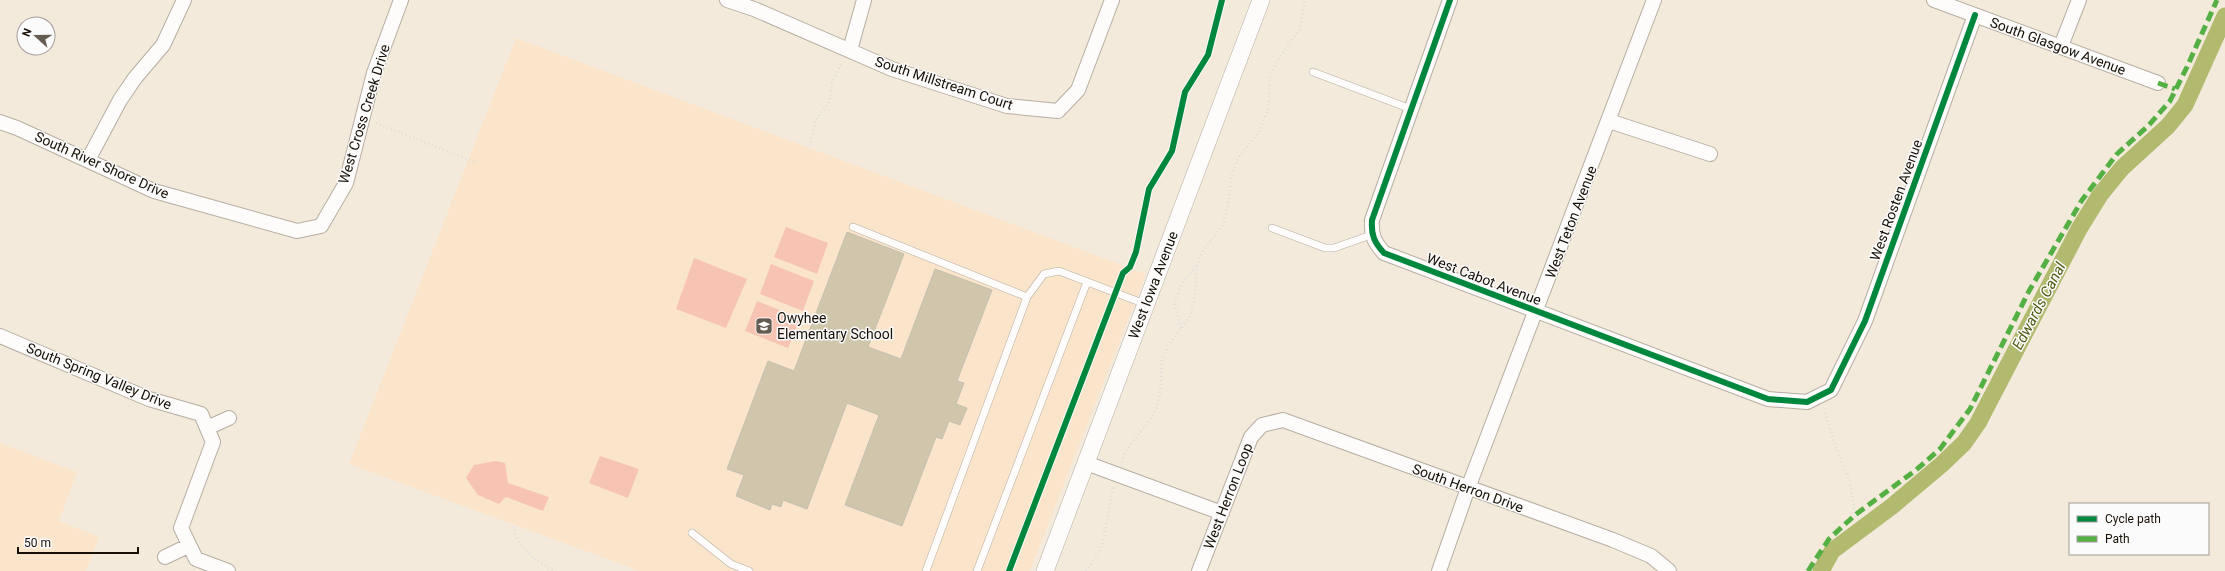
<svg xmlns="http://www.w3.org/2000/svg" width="2225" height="571" viewBox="0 0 2225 571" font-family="Roboto,sans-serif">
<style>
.built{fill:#fae5ca}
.green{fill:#f7c4b3}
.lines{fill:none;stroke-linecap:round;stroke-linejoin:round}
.canal{stroke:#b2ba6f;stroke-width:17}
.building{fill:#cfc6ab;stroke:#c5bfb2}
.service-casing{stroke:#b6aea2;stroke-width:8}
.minor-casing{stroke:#b6aea2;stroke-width:16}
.tertiary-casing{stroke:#b6aea2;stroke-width:18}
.path{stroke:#e0dcd9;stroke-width:2.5;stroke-dasharray:1 3;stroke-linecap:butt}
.service{stroke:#fdfcfa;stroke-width:7}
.minor{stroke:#fdfcfa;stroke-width:14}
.tertiary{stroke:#fdfcfa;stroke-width:17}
.quiet{stroke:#55b044;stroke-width:5;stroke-dasharray:10 5;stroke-linecap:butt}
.cycleway-casing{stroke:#fbfbfb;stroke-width:8}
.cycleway{stroke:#00873e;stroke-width:6}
.labels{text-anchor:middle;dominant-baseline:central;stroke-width:3;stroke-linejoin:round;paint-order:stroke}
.street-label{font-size:14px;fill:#170f05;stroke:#fbfbfb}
.poi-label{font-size:14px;fill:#170f05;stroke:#fbfbfb;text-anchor:start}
.water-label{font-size:15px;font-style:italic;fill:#535d15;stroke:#fbfbfb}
</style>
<rect width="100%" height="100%" fill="#f4eadc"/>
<!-- built -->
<path class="built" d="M516,38L1146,274L1030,571H640L349,464Z
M0,443L77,472L59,521L99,537L86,571H0Z"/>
<!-- green -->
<path class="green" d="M786,227L828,243L817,274L774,257Z
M694,258L747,279L726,328L676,309Z
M771,264L814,281L803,311L760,294Z
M757,301L800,318L788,348L745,331Z
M600,456L639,469L628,498L589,483Z
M496,461L505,463L508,483L549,497L543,511L506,497L499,504L478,495L466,478L474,465Z"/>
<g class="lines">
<!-- canal -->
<path class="canal" d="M1821,571L1832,551L1891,507L1941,465L1964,443L1978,423L2079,229L2100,195L2122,168L2168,126L2185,105L2225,16"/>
</g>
<!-- building -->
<path class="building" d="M847,232L904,254L868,347L901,359L935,269L992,290L957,381L964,383L956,404L967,408L960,425L949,421L942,439L936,437L902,526L845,505L879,415L847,403L807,509L783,500L781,507L772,504L770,510L736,496L744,475L727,469L768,361L794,371Z"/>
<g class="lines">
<!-- service casing -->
<g class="service-casing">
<path id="service" d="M1313,72L1411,109
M853,227L1027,297
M1272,228L1325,248H1334L1371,235
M692,533L731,564L749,571
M926,571L1027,297L1044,274L1059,271L1145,304
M977,571L1087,282"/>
</g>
<!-- minor casing -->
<g class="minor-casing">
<path id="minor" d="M727,0L754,9L892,69L1007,106L1058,111L1078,90L1112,0
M1450,0L1372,220C1371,235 1374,242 1384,253L1768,399L1807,402L1831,390L1865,321L1975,15
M1934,0L2158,83
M2061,46L2079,0
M850,50L864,0
M1609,121L1710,154
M0,122L17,128L154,191L297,231L321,226L346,183L374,73L401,0
M88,160L120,100L135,78L163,45L184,0
M0,336L149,399L201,414L213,442L181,528L196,559L228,571
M207,428L229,418
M1086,463L1222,513
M165,557L188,546
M1199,571L1251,437L1262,425L1283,420L1613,540L1651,556L1669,571
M1439,571L1468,488L1654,0"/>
</g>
<!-- tertiary casing -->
<g class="tertiary-casing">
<path id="tertiary" d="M1045,571L1261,0"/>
</g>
<!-- path -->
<path class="path" d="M376,123L477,163
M810,146L815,121L828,104L831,96L832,83L842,62
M1119,283L1123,273L1130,267L1136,252L1149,189L1172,151L1185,92L1208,55L1222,0
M1181,328L1174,303L1182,283L1197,265
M1824,409L1838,453L1850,481L1855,515
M1122,462L1125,452L1150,420L1156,408L1160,393L1162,359L1168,346L1190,316L1195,297L1197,265L1203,251L1223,225L1228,206L1232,174L1238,158L1259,132L1268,110L1270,77L1277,61L1300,29L1305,0
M514,526C515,547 537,561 554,571
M1009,571L1112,302
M1086,571L1099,553L1103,542L1113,487"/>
<!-- service -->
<use href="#service" class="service"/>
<!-- minor -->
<use href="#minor" class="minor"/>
<!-- tertiary -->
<use href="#tertiary" class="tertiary"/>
<!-- quiet -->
<path class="quiet" d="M2158,83L2175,89
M1808,571L1829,539L1855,515L1916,470L1940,449L1970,409L2029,291L2082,200L2117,154L2149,125L2170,101L2187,67L2217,0"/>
<!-- cycleway casing -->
<g class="cycleway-casing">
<path id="cycleway" d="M1450,0L1372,220C1371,235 1374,242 1384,253L1768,399L1807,402L1831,390L1865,321L1975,15
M1009,571L1123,273L1130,267L1136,252L1149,189L1172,151L1185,92L1208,55L1222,0"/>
</g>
<!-- cycleway -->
<use href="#cycleway" class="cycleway"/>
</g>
<!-- icons -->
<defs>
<g id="school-square" transform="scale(0.9)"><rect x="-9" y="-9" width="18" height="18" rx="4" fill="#645c50" stroke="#fbfbfb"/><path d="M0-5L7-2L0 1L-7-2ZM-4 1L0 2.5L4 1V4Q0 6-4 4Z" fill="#fff"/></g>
</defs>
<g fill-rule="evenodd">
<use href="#school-square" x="764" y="326"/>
</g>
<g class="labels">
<!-- street labels -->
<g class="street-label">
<text transform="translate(2058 46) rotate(20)">South Glasgow Avenue</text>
<text transform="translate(944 83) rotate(18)">South Millstream Court</text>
<text transform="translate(364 114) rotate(-73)">West Cross Creek Drive</text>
<text transform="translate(102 165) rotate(24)">South River Shore Drive</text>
<text transform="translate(1896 200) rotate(-70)">West Rosten Avenue</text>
<text transform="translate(1571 222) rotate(-69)">West Teton Avenue</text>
<text transform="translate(1484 279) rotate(21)">West Cabot Avenue</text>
<text transform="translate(1153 285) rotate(-69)">West Iowa Avenue</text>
<text transform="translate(99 376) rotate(22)">South Spring Valley Drive</text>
<text transform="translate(1468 488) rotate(20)">South Herron Drive</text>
<text transform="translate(1228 496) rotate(-69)">West Herron Loop</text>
</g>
<!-- poi labels -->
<g class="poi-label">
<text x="777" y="318">Owyhee<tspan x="777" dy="16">Elementary School</tspan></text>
</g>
<!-- water labels -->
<g class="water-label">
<text transform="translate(2039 306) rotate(-62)">Edwards Canal</text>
</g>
</g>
<!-- legend -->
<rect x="2069" y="503" width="140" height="52" fill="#fbfbfb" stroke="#a09d99"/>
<rect x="2077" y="516" width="20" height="6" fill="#00873e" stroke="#a09d99"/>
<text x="2105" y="523" font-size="12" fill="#170f05">Cycle path</text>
<rect x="2077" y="536" width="20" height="6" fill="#55b044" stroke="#a09d99"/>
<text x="2105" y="543" font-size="12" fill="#170f05">Path</text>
<!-- north arrow -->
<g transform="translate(36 36) rotate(291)"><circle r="19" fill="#fbfbfb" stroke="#a09d99"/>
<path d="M0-3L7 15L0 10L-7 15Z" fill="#645c50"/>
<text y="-6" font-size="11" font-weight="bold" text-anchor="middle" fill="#170f05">N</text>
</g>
<!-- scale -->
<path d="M18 547v6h120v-6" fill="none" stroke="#170f05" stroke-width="2"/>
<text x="24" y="547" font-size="12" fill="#170f05" stroke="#fbfbfb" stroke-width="3" paint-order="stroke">50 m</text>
</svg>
